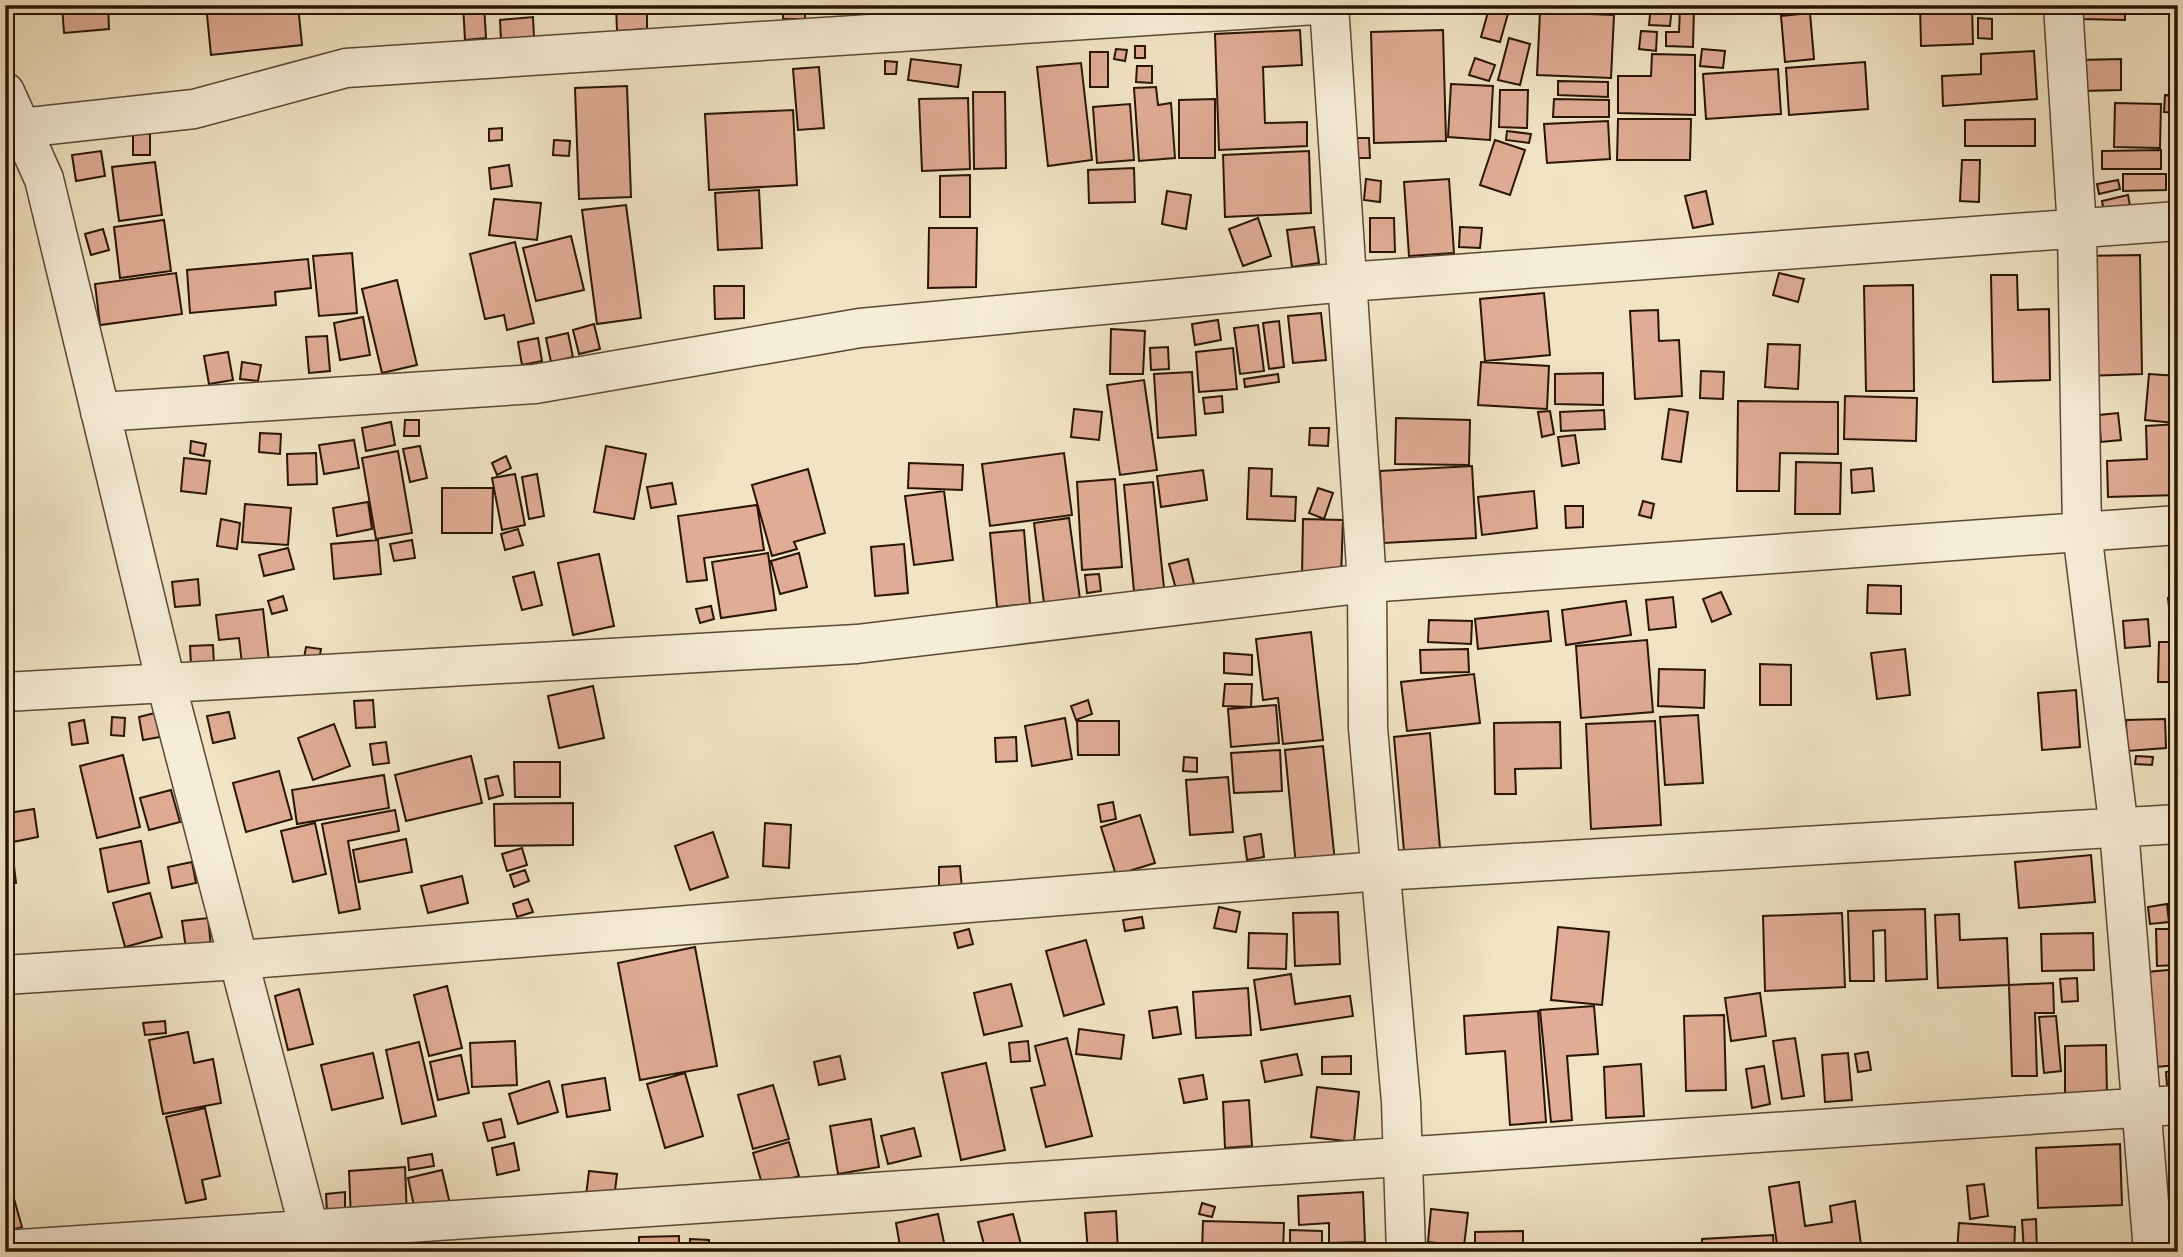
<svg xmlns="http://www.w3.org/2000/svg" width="2183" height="1257" viewBox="0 0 2183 1257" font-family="'IM FELL Double Pica',serif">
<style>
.building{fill:#e0ac95;stroke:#291404;stroke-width:2}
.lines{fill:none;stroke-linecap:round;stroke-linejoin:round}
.minor-casing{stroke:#5b4834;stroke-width:41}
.minor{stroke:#f6edd8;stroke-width:38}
</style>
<rect width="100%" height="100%" fill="#f1e4c3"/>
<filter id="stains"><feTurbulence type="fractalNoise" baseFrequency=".00286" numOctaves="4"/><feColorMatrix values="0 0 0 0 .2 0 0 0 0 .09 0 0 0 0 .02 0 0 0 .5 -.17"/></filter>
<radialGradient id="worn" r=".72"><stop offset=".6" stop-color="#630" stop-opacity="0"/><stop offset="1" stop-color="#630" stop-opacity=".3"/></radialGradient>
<!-- building -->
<path class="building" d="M62,5H108L109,29L64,33Z
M206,5H298L302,45L211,55Z
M463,5H484L486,38L465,40Z
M616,5H647V29L617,31Z
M783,5H805V19H783Z
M870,5H887L886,16L869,15Z
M928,5H944L943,13H928Z
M1490,5L1509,10L1500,42L1481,37Z
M1651,5L1672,6L1670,26L1649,25Z
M1920,5H1972L1973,44L1921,46Z
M2079,5H2125V20L2079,19Z
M1680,7H1694L1693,47L1666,46V32H1679Z
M1540,12L1614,15L1611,78L1537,75Z
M1810,13L1814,59L1785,62L1781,16Z
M533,17L534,38L501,41L500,20Z
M1978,18L1992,19V39L1978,38Z
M1300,30L1302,65L1263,67L1265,123L1307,122V146L1219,150L1215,34Z
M1443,30L1446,141L1374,143L1371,32Z
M1641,31L1657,32L1656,51L1639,49Z
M1509,38L1530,44L1520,85L1498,80Z
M1135,46H1145V58H1135Z
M1116,49L1127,50L1125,61L1114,59Z
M1702,49L1725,51L1723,68L1700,66Z
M2034,51L2037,99L1943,106L1942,76L1981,74V54Z
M1090,52H1108V87H1090Z
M1652,54L1695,55V115L1618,113V76H1651Z
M1475,58L1495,65L1489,81L1469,75Z
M911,59L961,65L958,87L908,80Z
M2121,59V90L2080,91L2079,60Z
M885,61L897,62L896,74H885Z
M1865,62L1868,109L1789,115L1786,68Z
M1081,63L1092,160L1048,166L1037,67Z
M1137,66H1152V83L1136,82Z
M819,67L824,128L798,130L793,69Z
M1778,69L1781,114L1706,119L1703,74Z
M1558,81L1608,82V97L1558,95Z
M1451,84L1493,86L1490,140L1448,137Z
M627,86L631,197L579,199L575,88Z
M1156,87L1158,105L1171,103L1175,158L1139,161L1134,88Z
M1500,90H1528L1527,128L1499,127Z
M973,92H1005L1006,168L974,169Z
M2165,95L2178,96V113L2164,112Z
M968,98L970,169L922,171L919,99Z
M1215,99V158H1179V100Z
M1554,99L1609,100V117H1553Z
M2115,103L2161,104L2160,148L2114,147Z
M1130,104L1134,160L1097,163L1093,107Z
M793,110L797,185L709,190L705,114Z
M1618,119H1691L1690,160H1617Z
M2035,119V146H1965V120Z
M1608,121L1610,159L1547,163L1544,124Z
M502,128V140L489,141V129Z
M1507,131L1531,134L1529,143L1506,140Z
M133,133L150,134V155H133Z
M1355,138H1369L1370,158H1355Z
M554,140L570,141L569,156L553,155Z
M1495,140L1525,150L1510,195L1480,185Z
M2161,150V169H2102V151Z
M101,151L105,176L76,181L72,155Z
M1309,151L1311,213L1225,217L1223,155Z
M1962,160H1980L1979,202L1960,201Z
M155,162L162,215L119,221L112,167Z
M509,165L512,186L491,189L489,168Z
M1134,168L1135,202L1089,203L1088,170Z
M2123,174H2166V190L2123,191Z
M970,175V217H940V176Z
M1366,179L1381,181L1380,202L1364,200Z
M1449,179L1454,253L1409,256L1404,182Z
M2118,180L2120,189L2099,194L2097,184Z
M759,190L762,248L718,250L715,193Z
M1167,191L1191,195L1186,229L1162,224Z
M1706,191L1713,224L1693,228L1685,196Z
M2128,195L2131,211L2105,217L2102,201Z
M494,199L541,203L537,240L489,235Z
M626,205L641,318L597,324L582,210Z
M1258,218L1271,256L1243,266L1229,229Z
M1370,218H1394L1395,252H1370Z
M164,220L171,271L120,278L114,227Z
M1314,227L1319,263L1292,267L1287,230Z
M1460,227L1482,228L1480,248L1459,247Z
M929,228H977L976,287L928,288Z
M103,229L109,250L91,255L85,234Z
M571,236L584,290L536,301L523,248Z
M515,242L534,323L507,330L504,315L485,319L470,254Z
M352,253L357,313L319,316L313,256Z
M2140,255L2142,374L2086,376L2083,256Z
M308,259L311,288L275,292L276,305L190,313L187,270Z
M176,273L182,314L100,325L95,284Z
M1779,273L1804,279L1798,302L1773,295Z
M1991,275H2017L2018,310L2049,309L2050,380L1993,382Z
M397,280L417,365L382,373L362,289Z
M1913,285L1914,391H1866L1864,286Z
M714,286H744V318L715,319Z
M1544,293L1550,355L1485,361L1480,299Z
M1658,310L1659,341L1679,340L1682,396L1635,399L1630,311Z
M1321,313L1326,360L1293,363L1288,316Z
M363,317L370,355L340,360L334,323Z
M1218,320L1221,340L1195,345L1192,324Z
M1279,321L1284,367L1269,369L1263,323Z
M594,324L600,349L579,354L573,330Z
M1258,325L1264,371L1240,374L1234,328Z
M1111,329L1145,331L1143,374H1110Z
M568,333L573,357L551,362L546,338Z
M327,336L330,371L309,373L306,337Z
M538,338L542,361L522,365L518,342Z
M1768,344L1800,345L1798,389L1765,387Z
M1168,347L1169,369L1151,370L1150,348Z
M1233,348L1237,389L1199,392L1196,352Z
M228,352L233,380L209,384L204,356Z
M242,362L261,365L258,381L240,379Z
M1481,362L1549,366L1547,409L1478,405Z
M1701,371L1724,372L1723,399L1700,398Z
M1192,372L1196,435L1158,438L1154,374Z
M1603,373V405L1555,404V374Z
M1278,374L1279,382L1245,387L1244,379Z
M2149,374L2178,376L2175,423L2145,420Z
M1144,380L1157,470L1120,475L1107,385Z
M1222,396L1223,412L1205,414L1203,398Z
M1845,396L1917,398L1916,441L1844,439Z
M1738,401L1838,402V454L1780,453L1779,491H1737Z
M1074,409L1102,412L1099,440L1071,437Z
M1669,409L1688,412L1681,462L1662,459Z
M1604,410L1605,429L1561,431L1560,412Z
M1550,411L1554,434L1542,437L1538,412Z
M2118,413L2121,440L2101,442L2099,415Z
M1396,418L1470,420L1469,465L1395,464Z
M405,420H419V436H404Z
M391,422L395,445L366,451L362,428Z
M2178,424V495L2108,497L2107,461L2147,459L2146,426Z
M1310,428H1329L1328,446L1309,445Z
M260,433L281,434L280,454L259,452Z
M1575,435L1579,463L1562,466L1558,437Z
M354,440L359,468L324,474L319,445Z
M191,441L206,444L204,456L190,453Z
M420,446L427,478L410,482L403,449Z
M606,446L646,454L634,519L594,512Z
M398,451L412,533L376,539L362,458Z
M316,453L317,484L288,485L287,454Z
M1064,453L1072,515L990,526L982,464Z
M506,456L511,468L497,475L492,463Z
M184,458L210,461L206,494L181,491Z
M1796,462L1841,463L1840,514H1795Z
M909,463L963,465L962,490L908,488Z
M1472,466L1476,538L1384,543L1380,471Z
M1249,468L1272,469L1271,496L1296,497L1295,521L1247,519Z
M1872,468L1874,491L1852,493L1851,470Z
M808,469L825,533L794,542L797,549L772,556L752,485Z
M1203,470L1207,500L1161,507L1157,476Z
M515,474L525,525L502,530L492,478Z
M537,474L544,516L529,519L522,477Z
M1115,479L1122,567L1082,570L1077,482Z
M1153,482L1164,588L1134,591L1124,485Z
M672,483L676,504L651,508L647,487Z
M442,488H493L492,533H442Z
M1318,488L1333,493L1324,519L1309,513Z
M944,491L953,560L914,565L905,496Z
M1534,491L1537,528L1482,535L1478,497Z
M1643,501L1654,504L1651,518L1639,515Z
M368,502L372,529L337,536L333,508Z
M245,504L291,508L288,545L242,542Z
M757,505L764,550L704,558L707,580L687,582L678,516Z
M1565,506H1583V527L1566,528Z
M1069,518L1080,599L1044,603L1034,523Z
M221,519L240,523L237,549L217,546Z
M1303,519L1343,520L1341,577L1302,576Z
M518,529L523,545L505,550L501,534Z
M1024,530L1030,604L997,607L990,533Z
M378,540L381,574L334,579L331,544Z
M412,540L415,558L394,561L390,544Z
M904,544L908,593L875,596L871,547Z
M288,548L294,569L264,576L259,555Z
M768,553L776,610L721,618L712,562Z
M799,553L807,587L780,594L771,561Z
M599,554L614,626L573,635L558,563Z
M1188,559L1194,584L1176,589L1169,564Z
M534,572L542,605L522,610L513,577Z
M1099,574L1101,591L1087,593L1085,575Z
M198,579L200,605L175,607L172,582Z
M1868,585L1901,586V614L1867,613Z
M1721,592L1731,614L1712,622L1703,599Z
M283,596L287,610L272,614L268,601Z
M1673,597L1676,627L1649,630L1646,600Z
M2178,597V625H2171L2168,598Z
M1626,601L1631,635L1566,645L1562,610Z
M711,606L714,619L700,623L696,609Z
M263,609L269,661L242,664L239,638L219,640L216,615Z
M1548,611L1551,641L1478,649L1475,619Z
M2148,619L2150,646L2125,648L2123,621Z
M1429,620L1472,621L1471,644L1428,642Z
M1311,632L1323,740L1283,744L1278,698L1263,700L1256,639Z
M1647,640L1653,712L1581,718L1576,646Z
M2159,642H2178V682H2158Z
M213,645L214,665H191L190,646Z
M306,647L321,649L319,660L304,658Z
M1468,649L1469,672L1421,673L1420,650Z
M1905,649L1910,695L1877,699L1871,653Z
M1224,653L1252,655V675L1224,673Z
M1760,664L1791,665V705H1760Z
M1659,669L1705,670L1704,708L1658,706Z
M1474,674L1480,723L1407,731L1401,682Z
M1225,684H1252L1251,707L1223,706Z
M593,686L604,738L559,748L548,696Z
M2076,690L2080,747L2042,750L2038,693Z
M373,700L375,727L356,728L354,701Z
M1088,700L1092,714L1076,720L1071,706Z
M1276,705L1279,743L1231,747L1228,709Z
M229,712L235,738L213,743L207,716Z
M155,713L160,737L143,740L139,717Z
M1698,715L1703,783L1665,785L1660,717Z
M112,717L125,718L124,736L111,735Z
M1065,718L1072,759L1032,766L1025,726Z
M2165,719L2166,748L2127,751L2126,720Z
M84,720L88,743L72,745L69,723Z
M1077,721H1119V755H1078Z
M1655,721L1661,825L1591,829L1586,724Z
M1560,722L1561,768L1515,769L1516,794H1495L1494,723Z
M334,724L350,766L313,780L298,738Z
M1430,733L1440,848L1404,851L1394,737Z
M1016,737L1017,761L996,762L995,738Z
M386,742L389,763L373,765L370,744Z
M1323,746L1335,862L1296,866L1285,750Z
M1280,750L1282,791L1234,793L1231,753Z
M123,755L140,827L97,838L80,766Z
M471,756L482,803L406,821L395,775Z
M2136,756L2153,757L2152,765L2135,764Z
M1184,757L1197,758V772L1183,771Z
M514,762H560V797H515Z
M279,771L292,819L246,832L233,783Z
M384,775L389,808L297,824L292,790Z
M498,776L503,795L489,799L485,779Z
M1228,777L1233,832L1190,835L1186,780Z
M171,790L180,822L149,830L140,798Z
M1113,802L1116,819L1101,822L1098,805Z
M573,803V845L495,846L494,804Z
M34,809L38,837L13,842L8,813Z
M395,810L399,831L348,841L360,909L339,913L322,824Z
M1140,815L1155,863L1116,875L1101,827Z
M315,823L326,874L293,882L281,831Z
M765,823L791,825L789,868L763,866Z
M713,832L728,877L690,890L675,846Z
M1261,834L1264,857L1247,860L1244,837Z
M406,839L412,872L359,882L353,850Z
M11,841L16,883L5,885V842Z
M141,841L149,883L108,892L100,849Z
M522,848L527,865L507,871L502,854Z
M2091,855L2095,902L2019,908L2015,862Z
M192,862L196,883L172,888L168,867Z
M960,866L962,889L939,890V867Z
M525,870L529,881L514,887L510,875Z
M462,876L468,903L428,913L421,886Z
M150,893L162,937L125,947L113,903Z
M528,899L533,912L517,917L513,904Z
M2167,904L2169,922L2150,924L2148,907Z
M1219,907L1240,912L1236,932L1214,928Z
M1925,909L1927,979L1886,981L1885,930L1873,931L1874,981H1850L1848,911Z
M1338,912L1340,964L1295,966L1293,913Z
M1842,913L1845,987L1765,991L1763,916Z
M1959,914L1960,940L2007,938L2009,985L1938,988L1935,915Z
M1142,917L1144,928L1125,931L1123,920Z
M208,918L211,946L186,949L182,921Z
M1558,927L1609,932L1602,1005L1551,1000Z
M969,929L973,944L958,948L954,933Z
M2156,929H2178V965L2157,966Z
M1249,933L1287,934L1286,969L1248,968Z
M2093,933L2094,970L2042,971L2041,934Z
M1086,940L1104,1004L1064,1016L1046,951Z
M695,947L717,1066L640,1080L618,963Z
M2178,969V1065L2156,1067L2147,972Z
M1291,974L1295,1004L1350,996L1353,1016L1261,1030L1254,980Z
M2077,978L2078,1001L2062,1002L2060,979Z
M2053,983L2054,1013H2035L2037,1076H2012L2009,985Z
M1011,984L1022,1026L984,1035L974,993Z
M447,986L462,1048L429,1056L414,995Z
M1248,988L1251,1035L1196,1038L1193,992Z
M299,989L313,1044L288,1050L275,996Z
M1760,993L1766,1036L1731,1041L1725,998Z
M1594,1006L1598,1054L1567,1056L1572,1120L1551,1122L1540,1010Z
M1177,1007L1181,1034L1153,1038L1149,1011Z
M1538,1011L1546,1122L1510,1125L1505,1051L1466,1054L1464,1016Z
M1724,1015L1726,1090L1686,1091L1684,1016Z
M2056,1016L2061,1071L2044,1073L2039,1017Z
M165,1021L166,1033L145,1035L143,1023Z
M1079,1029L1124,1035L1121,1059L1076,1054Z
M188,1032L194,1063L213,1059L221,1103L163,1114L149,1040Z
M1067,1038L1092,1136L1046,1147L1031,1088L1045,1085L1035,1046Z
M1795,1038L1804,1096L1782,1099L1773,1041Z
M515,1041L517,1085L472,1087L470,1043Z
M1028,1041L1030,1061L1011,1062L1009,1043Z
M419,1042L436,1116L402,1124L386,1050Z
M2106,1045L2107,1094H2065V1046Z
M1868,1052L1871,1070L1858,1072L1855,1054Z
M373,1053L383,1098L332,1110L321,1065Z
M1848,1053L1852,1100L1825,1102L1822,1055Z
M1297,1054L1302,1075L1265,1082L1261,1061Z
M461,1055L469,1093L438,1100L430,1062Z
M840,1056L845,1079L819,1085L814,1062Z
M1351,1056V1074H1322V1057Z
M986,1063L1005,1150L961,1160L942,1073Z
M1641,1064L1644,1116L1606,1118L1604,1067Z
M1764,1066L1770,1104L1752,1108L1746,1069Z
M2178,1070V1085L2167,1086L2166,1072Z
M685,1073L703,1136L665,1148L647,1084Z
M1203,1075L1207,1099L1184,1103L1179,1079Z
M605,1078L610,1110L567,1117L562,1085Z
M549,1081L558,1112L518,1124L509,1094Z
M773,1085L789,1139L753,1149L738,1095Z
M1317,1087L1359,1092L1354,1142L1311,1137Z
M1249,1100L1252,1146L1225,1148L1223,1102Z
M205,1108L220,1176L202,1180L206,1199L186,1203L166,1117Z
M501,1119L505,1137L488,1141L483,1123Z
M871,1119L879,1167L838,1174L830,1126Z
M914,1128L921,1156L888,1164L881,1136Z
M789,1142L799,1176L763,1187L753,1153Z
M514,1143L519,1170L497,1175L492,1148Z
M2120,1144L2122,1205L2038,1208L2036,1148Z
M432,1154L434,1166L409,1170L408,1158Z
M5,1167L22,1227L5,1232Z
M405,1167L407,1216L351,1219L349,1171Z
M442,1170L450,1204L415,1211L408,1178Z
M589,1171L617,1174L614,1199L586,1196Z
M1799,1182L1805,1226L1832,1222L1830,1206L1855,1201L1862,1252H1778L1769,1187Z
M1984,1184L1988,1216L1970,1219L1967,1186Z
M345,1192V1212L327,1213L326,1194Z
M1363,1192L1365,1242L1329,1243V1223L1299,1225L1298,1196Z
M1202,1203L1215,1207L1212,1217L1199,1214Z
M2173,1207H2178V1247H2174Z
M1431,1209L1468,1213L1464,1246L1428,1242Z
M1116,1211L1118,1252H1088L1085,1213Z
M938,1214L946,1252H901L896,1223Z
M1013,1214L1023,1252H986L978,1222Z
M2036,1219L2037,1252H2024L2022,1220Z
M1203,1221L1284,1223L1283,1252H1202Z
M1959,1223L2015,1227L2014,1252H1957Z
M1290,1230L1322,1231V1252H1290Z
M1523,1231V1252H1466H1475V1232Z
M1773,1235L1774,1252H1702V1239Z
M679,1236V1252H639V1237Z
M690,1239L709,1240V1252H690Z
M1695,1245V1252H1627V1247Z
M1598,1246V1252H1538Z"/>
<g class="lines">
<!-- minor casing -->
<g class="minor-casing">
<path id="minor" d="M1329,5L1367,583L1368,728L1401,1102L1406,1252
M2063,5L2077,229L2082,532L2119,829L2153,1252
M5,92L44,179L166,683L5,692
M21,128L194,109L346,68L1316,5
M100,412L535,384L860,328L1347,282L2178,221
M5,975L238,960L1380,871L2178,824
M5,1250L2178,1105
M315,1252L166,683L857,644L1367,583L2178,525"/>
</g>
<!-- minor -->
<use href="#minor" class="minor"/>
</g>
<!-- margin -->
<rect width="2183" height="1257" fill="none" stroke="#f1e4c3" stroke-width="28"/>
<rect x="7" y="7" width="2169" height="1243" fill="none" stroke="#291404" stroke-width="3.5"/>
<rect x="14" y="14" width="2155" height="1229" fill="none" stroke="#291404" stroke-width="2"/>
<rect width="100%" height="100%" filter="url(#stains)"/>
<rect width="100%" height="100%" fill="url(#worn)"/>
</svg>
